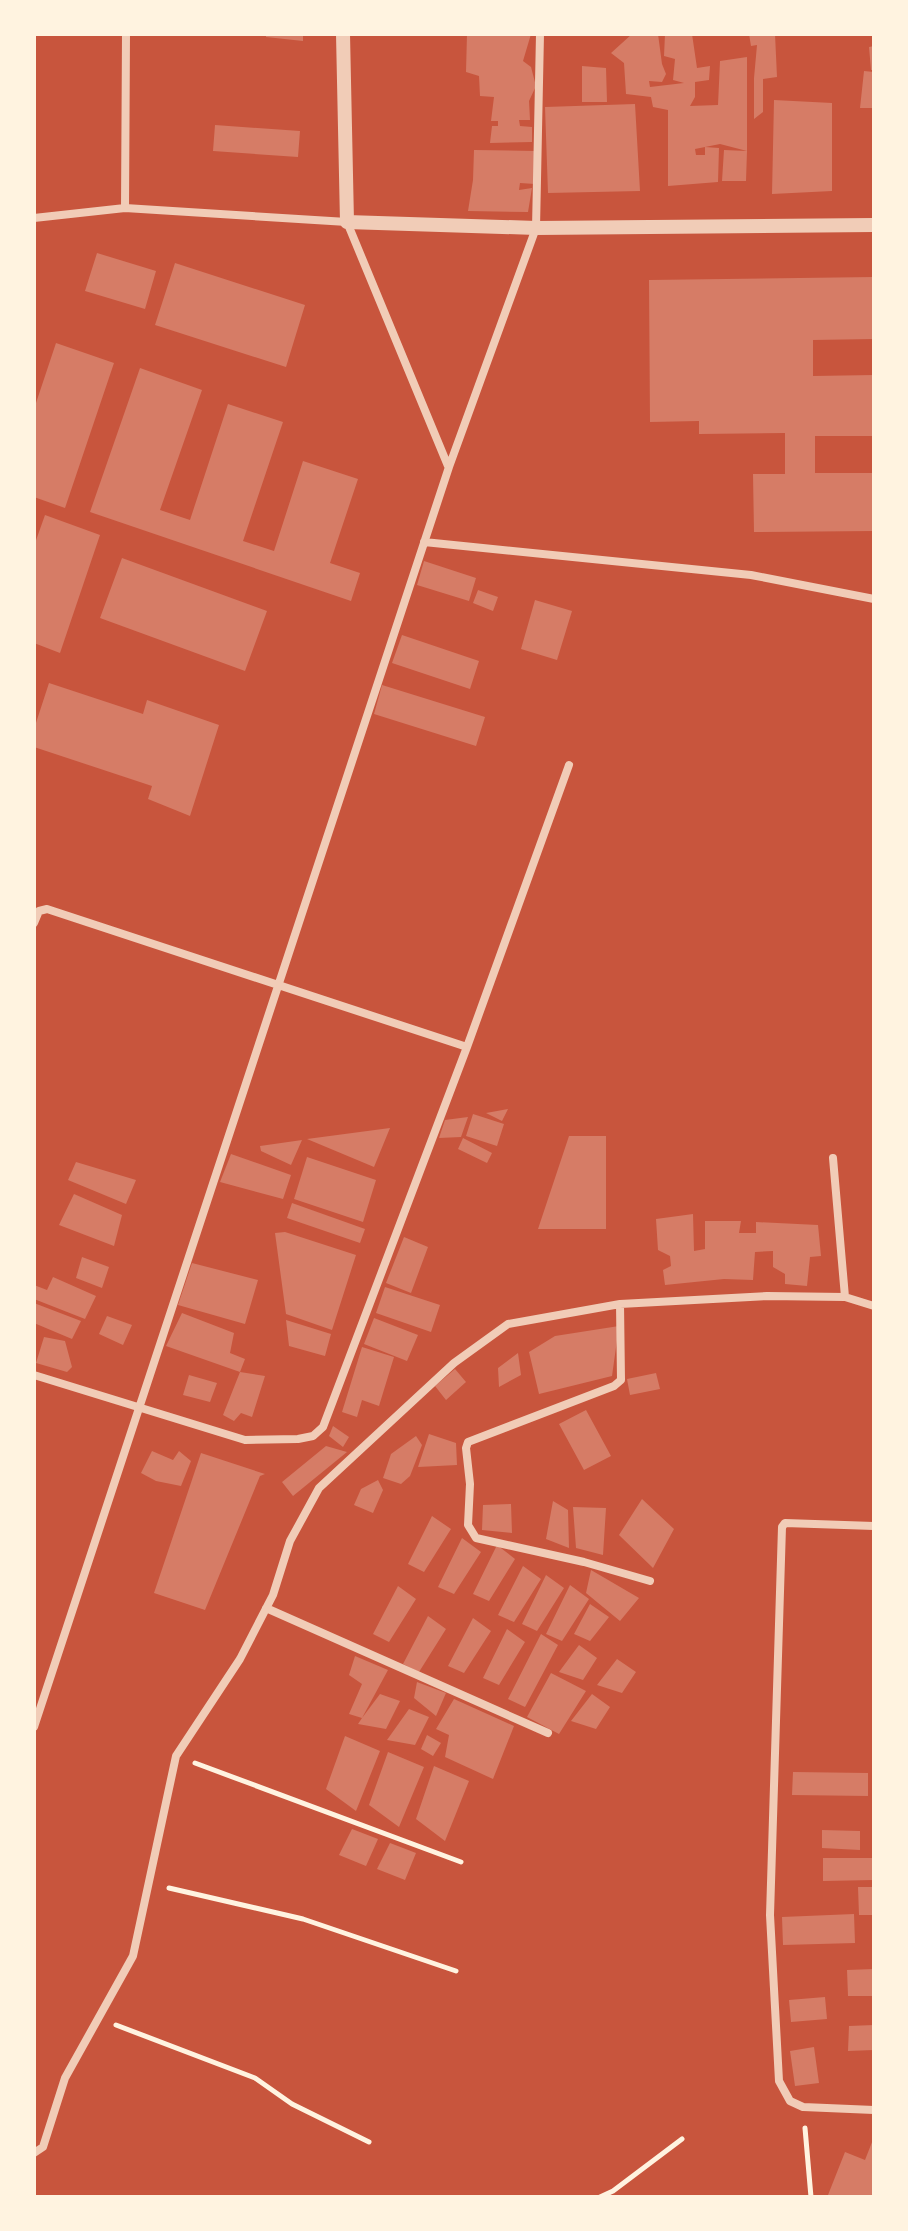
<svg xmlns="http://www.w3.org/2000/svg" width="908" height="2231" viewBox="0 0 908 2231" font-family="'DejaVu Sans',sans-serif">
<style>
.building{fill:#d67c66;fill-rule:evenodd}
.lines{fill:none;stroke-linecap:round;stroke-linejoin:round}
.path{stroke:#fff3e0;stroke-width:5}
.minor{stroke:#f1ccb7;stroke-width:8}
.tertiary{stroke:#f1ccb7;stroke-width:14}
</style>
<rect width="100%" height="100%" fill="#c8553d"/>
<!-- building -->
<path class="building" d="M266,34H303V41L266,37Z
M467,34H531L523,61L531,67L536,86L529,101L530,120H519L520,126L532,127V142L490,143L492,126H498V121H491L494,97L480,96L479,76L466,72Z
M632,34H658L662,64L666,74L662,82L649,81L650,87L684,83L673,80L675,59L664,56L665,34H692L697,68L710,66L709,80L695,82V97L690,106L718,105L720,61L747,57V151L720,144L705,147L719,148L718,182L668,186V110L653,107L651,97L626,94L624,63L611,53ZM705,147V155H696L695,149Z
M749,34H775L777,77L763,79V112L754,119V78L757,45L751,46Z
M874,46V70H871L869,47Z
M582,66L606,68L607,102H582Z
M864,71L874,72V108H860Z
M774,100L832,103V191L772,194Z
M635,104L640,191L548,193L545,107Z
M215,125L300,131L298,157L213,151Z
M474,150L536,151L535,184L520,183L519,190L532,188L528,212L468,211L473,180Z
M724,150L747,151L746,181H722Z
M97,253L156,271L145,309L85,291Z
M175,263L305,305L286,367L155,325Z
M874,277V339L813,340V376L874,375V436H815V473H874V531L754,532L753,474H785V433L699,434V421L650,422L649,280Z
M56,343L114,363L65,508L34,497V409Z
M140,368L202,390L160,510L190,520L228,404L283,422L243,541L274,551L303,461L358,479L330,563L360,573L351,601L90,512Z
M45,515L100,535L60,653L34,643V546Z
M122,558L267,611L245,671L100,618Z
M424,561L476,578L469,601L417,585Z
M478,590L498,597L493,611L473,603Z
M535,600L572,611L557,660L521,649Z
M402,635L479,661L470,689L392,663Z
M49,683L143,714L147,700L219,725L190,816L148,799L152,786L34,747V729Z
M382,685L485,717L476,746L374,714Z
M508,1109L502,1121L486,1113Z
M473,1114L504,1124L497,1146L466,1136Z
M468,1117L461,1137L439,1138L445,1120Z
M390,1128L374,1167L307,1139Z
M569,1136H606V1229H538Z
M463,1138L492,1153L487,1163L458,1149Z
M302,1140L291,1165L261,1151L260,1146Z
M231,1154L291,1175L283,1199L220,1182Z
M307,1157L376,1180L363,1222L294,1199Z
M76,1162L136,1180L126,1204L68,1180Z
M74,1194L122,1215L114,1246L59,1225Z
M292,1203L365,1229L360,1243L287,1218Z
M693,1214L694,1251L705,1249V1221H741L739,1233H756V1222L818,1225L821,1256L810,1257L807,1286L785,1284V1274L773,1267V1251L755,1252L753,1280L724,1279L665,1285L663,1270L671,1266L670,1256L658,1250L656,1219Z
M285,1232L356,1255L332,1330L286,1314L275,1233Z
M404,1237L428,1247L411,1293L386,1283Z
M82,1257L109,1267L102,1288L76,1278Z
M192,1263L258,1280L245,1324L178,1305Z
M53,1277L96,1296L85,1319L34,1299V1285L47,1290Z
M385,1287L440,1305L431,1332L376,1313Z
M34,1303L81,1321L72,1339L34,1323Z
M182,1313L234,1333L230,1353L245,1359L240,1372L265,1376L252,1417L241,1413L234,1421L223,1415L240,1372L166,1346Z
M107,1316L132,1325L123,1345L99,1334Z
M374,1318L418,1335L407,1361L364,1344Z
M286,1320L331,1334L325,1356L289,1346Z
M619,1326L612,1376L539,1394L529,1352L555,1336Z
M44,1337L65,1341L72,1367L67,1372L36,1363Z
M362,1347L394,1357L379,1406L362,1400L357,1417L342,1412Z
M518,1353L521,1375L499,1387L498,1368Z
M455,1369L466,1382L446,1400L435,1386Z
M656,1373L660,1389L630,1395L627,1379Z
M189,1375L217,1383L210,1402L183,1395Z
M586,1410L611,1456L584,1470L559,1424Z
M333,1426L349,1437L343,1447L329,1436Z
M429,1434L456,1443L457,1465L418,1467Z
M416,1436L422,1445L410,1476L401,1484L383,1478L391,1454Z
M326,1446L347,1452L293,1496L282,1482Z
M152,1451L173,1460L179,1451L191,1461L181,1486L156,1481L141,1473Z
M201,1453L265,1474L260,1476L205,1610L154,1593Z
M378,1480L383,1490L373,1513L354,1505L361,1489Z
M642,1499L674,1529L653,1568L619,1535Z
M553,1501L568,1510L569,1548L546,1539Z
M511,1504L512,1533L482,1530L483,1505Z
M573,1507L606,1508L603,1555L576,1548Z
M432,1516L451,1529L424,1572L408,1564Z
M462,1538L481,1552L454,1594L438,1587Z
M497,1545L515,1559L489,1601L473,1594Z
M523,1566L541,1579L514,1622L498,1615Z
M591,1570L639,1598L620,1621L586,1593Z
M546,1575L564,1588L537,1631L522,1624Z
M570,1585L589,1599L562,1641L546,1634Z
M398,1586L416,1599L389,1642L373,1634Z
M590,1604L609,1617L590,1641L574,1634Z
M428,1616L446,1629L419,1672L403,1664Z
M473,1618L491,1631L464,1673L448,1666Z
M507,1629L525,1642L499,1685L483,1678Z
M541,1634L558,1645L525,1707L508,1699Z
M579,1645L597,1658L583,1680L559,1672Z
M355,1656L388,1670L362,1718L380,1694L400,1701L386,1729L358,1724L362,1718L349,1714L362,1684L349,1675Z
M617,1659L636,1672L622,1693L597,1685Z
M551,1673L586,1691L559,1734L527,1717Z
M417,1682L446,1693L436,1716L414,1698Z
M592,1694L610,1707L596,1729L571,1721Z
M454,1699L514,1726L493,1779L445,1757L449,1735L436,1729Z
M409,1709L429,1717L415,1745L387,1740Z
M427,1735L441,1743L433,1756L421,1749Z
M345,1736L380,1751L356,1811L326,1789Z
M388,1752L424,1767L399,1827L369,1805Z
M434,1766L469,1781L445,1841L416,1819Z
M793,1772L868,1773V1796L792,1795Z
M352,1829L378,1839L366,1866L339,1855Z
M822,1830L860,1831V1850L822,1848Z
M390,1843L416,1853L405,1880L377,1869Z
M823,1858H874V1880L823,1881Z
M858,1887H874V1915H859Z
M854,1914L855,1943L783,1945L782,1917Z
M874,1969V1996H848L847,1970Z
M825,1997L827,2019L791,2022L789,2000Z
M874,2025V2050L848,2051L849,2026Z
M814,2047L819,2083L795,2086L790,2051Z
M874,2137V2197L828,2195L845,2152L865,2160Z"/>
<g class="lines">
<!-- path -->
<path class="path" d="M195,1763L461,1862
M169,1888L303,1919L456,1971
M116,2025L255,2078L292,2104L369,2142
M805,2128L811,2197
M600,2197L613,2191L682,2139"/>
<!-- minor -->
<path class="minor" d="M125,208L126,34
M34,218L125,208L347,222L448,466
M424,542L751,575L874,599
M34,923L39,911L47,909L467,1047
M833,1158L845,1297
M620,1304L621,1380L614,1386L468,1442L466,1448L470,1484L468,1525L476,1538L584,1562L650,1581
M34,1375L245,1440L298,1439L313,1436L323,1427L467,1047L569,765
M874,1526L785,1523L782,1527L770,1915L779,2081L790,2101L803,2107L874,2110
M266,1608L548,1733
M34,1727L449,467L536,228L540,34
M34,2153L43,2147L65,2078L133,1956L176,1756L240,1659L273,1595L290,1541L319,1488L454,1363L508,1324L620,1304L767,1296L845,1297L874,1306"/>
<!-- tertiary -->
<path class="tertiary" d="M343,34L347,222L536,228L874,225"/>
</g>
<!-- border -->
<rect width="908" height="2231" fill="none" stroke="#fff3e0" stroke-width="72"/>
</svg>
